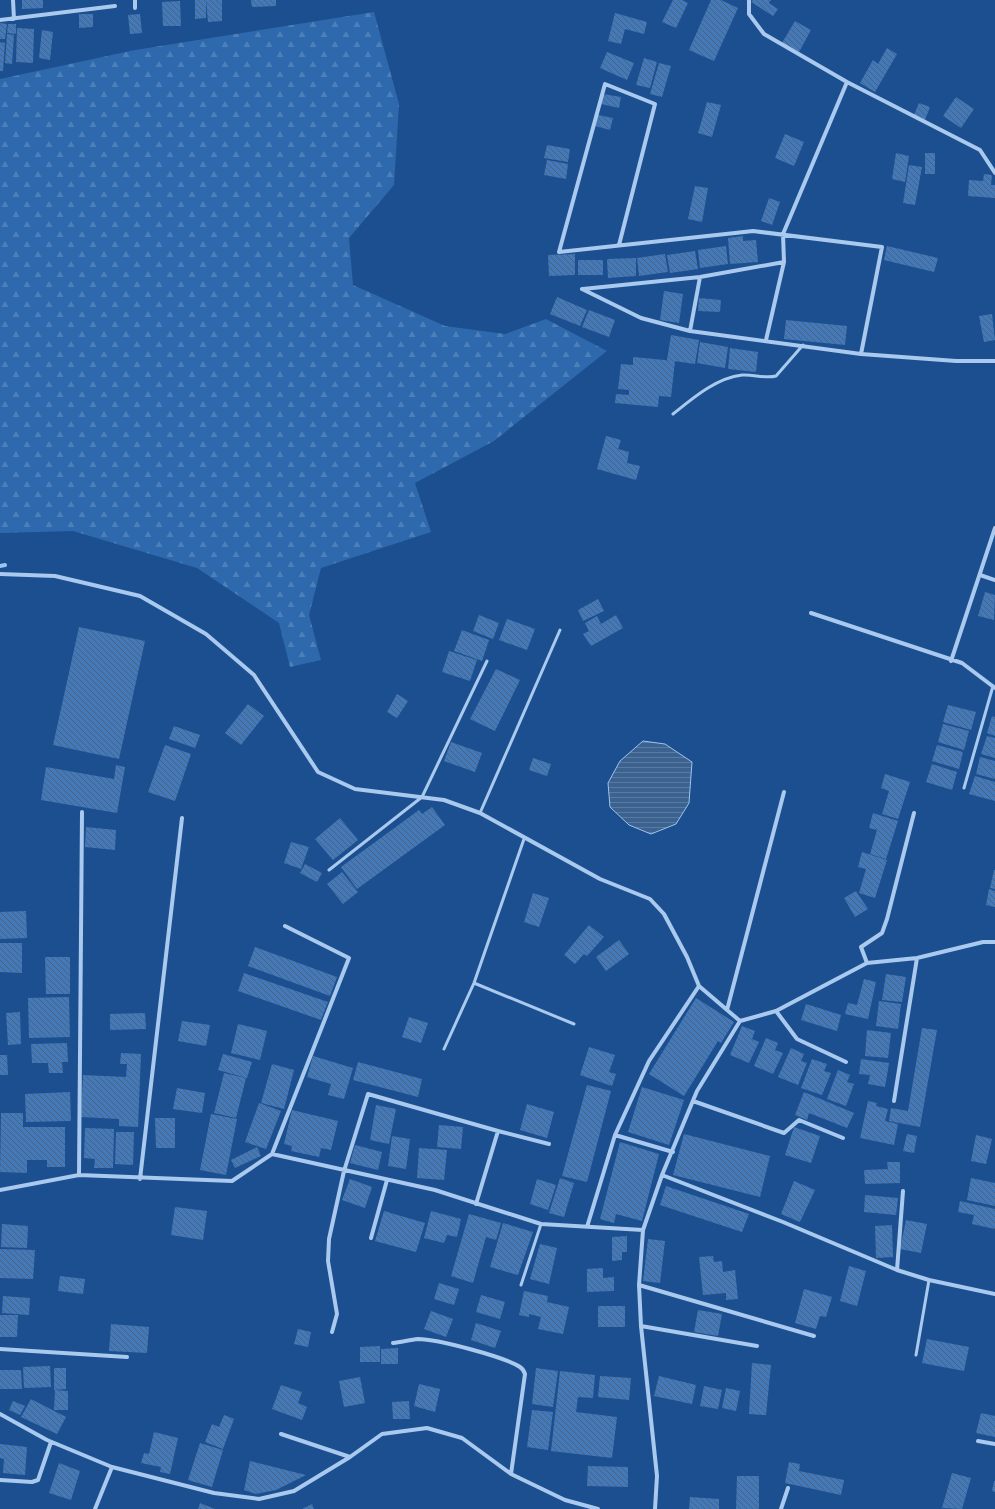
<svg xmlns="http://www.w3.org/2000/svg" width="995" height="1509" viewBox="0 0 995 1509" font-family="'Work Sans',sans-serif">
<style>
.forest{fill:url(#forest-firs)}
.water{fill:url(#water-rules);stroke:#9cc4f0}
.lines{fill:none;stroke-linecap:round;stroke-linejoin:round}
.stream{stroke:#9cc4f0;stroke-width:4}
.building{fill:url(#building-back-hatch)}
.lane{stroke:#a9c9ee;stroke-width:3}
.street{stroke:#a9c9ee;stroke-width:4}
</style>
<defs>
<pattern id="forest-firs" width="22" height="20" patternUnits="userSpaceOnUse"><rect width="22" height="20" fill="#2e69ad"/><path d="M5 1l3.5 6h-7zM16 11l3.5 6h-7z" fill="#4d80b9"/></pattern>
<pattern id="water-rules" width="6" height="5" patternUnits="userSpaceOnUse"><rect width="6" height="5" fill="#3c6290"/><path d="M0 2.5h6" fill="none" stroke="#597aa1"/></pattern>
<pattern id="building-back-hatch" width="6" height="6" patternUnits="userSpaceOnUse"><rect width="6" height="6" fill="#4478b7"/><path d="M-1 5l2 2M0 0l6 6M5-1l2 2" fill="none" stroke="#486282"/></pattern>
</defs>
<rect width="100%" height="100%" fill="#1b4f8f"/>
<!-- forest -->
<path class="forest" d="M374,12L399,104L394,185L349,238L353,285L445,326L505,334L546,319L607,351L494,441L415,483L431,532L321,568L309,615L321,660L290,667L279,623L197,568L73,531L0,533V79L135,50Z"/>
<!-- water -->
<path class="water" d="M643,741L665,744L692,762L689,803L676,824L651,834L629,825L610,807L608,783L620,761Z"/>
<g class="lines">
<!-- stream -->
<path class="stream" d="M0,566L5,565"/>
</g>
<!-- building -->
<path class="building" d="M22,0H43V8L22,9Z
M195,0H206V18L195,19Z
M206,0H222V21L208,22Z
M251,0H276V6L252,7Z
M673,0H682L688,3L676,28L662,22Z
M711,0H721L738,8L714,61L689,50Z
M753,0H771L769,3L778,9L773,16L751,2Z
M180,1L181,26H163L162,2Z
M615,13L647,22L644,34L625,29L621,44L608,41Z
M79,14H93V27L79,28Z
M140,14L142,33L130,34L128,15Z
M795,21L811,30L799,52L782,43Z
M0,23L7,24L5,39H0Z
M8,24H16V34L7,33Z
M17,28L34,29L33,63L16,62Z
M42,30L53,32L50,60L39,58Z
M7,34L14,35L12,64L5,63Z
M0,42L5,43L3,71H0Z
M887,48L897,54L875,92L860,83L873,60L878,64Z
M607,52L634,63L627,80L600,68Z
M644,58L657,62L650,88L636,85Z
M659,63L671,66L662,97L650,94Z
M603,94L621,97L619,108L601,104Z
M956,97L974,109L961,128L943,116Z
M707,102L721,105L712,137L698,133Z
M919,103L930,107L925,120L914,115Z
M598,115L613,118L610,130L595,126Z
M785,134L804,142L794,166L775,158Z
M547,145L570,149L568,162L544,158Z
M896,153L909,156L905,182L892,179Z
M925,153H935V174H925Z
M547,160L568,164L566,179L544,175Z
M909,165L922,167L915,205L903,203Z
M984,174L992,175L991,185H995V198L968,196L969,180L983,181Z
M695,186L708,188L702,222L688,219Z
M769,198L780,202L772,225L761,221Z
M743,236V241L756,240L758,262L730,264L728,238Z
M726,246L728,264L700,268L698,250Z
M887,246L938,258L934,272L884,260Z
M695,251L698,269L670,273L667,255Z
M575,254V275L549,276L548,255Z
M665,254L668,272L639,276L637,258Z
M636,258V276L608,278L607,259Z
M578,260H603V275H578Z
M664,291L683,294L679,323L660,320Z
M557,297L587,310L580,326L550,314Z
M699,298L721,300L720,312L698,311Z
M589,310L615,320L609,337L582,327Z
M992,314L995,340L984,342L979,316Z
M786,320L847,326L845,345L784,339Z
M671,335L699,340L695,364L667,360Z
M700,342L728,347L725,368L697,363Z
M730,348L758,352L756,372L728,369Z
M633,357L675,361L671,397L659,396L658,407L615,403L616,394L629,395V390L618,389L621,364L633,365Z
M606,436L621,440L618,449L629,452L627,463L640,466L636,480L597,469Z
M985,592L995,595L994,620L978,616Z
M598,599L604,611L583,621L578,610Z
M479,615L499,623L493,639L473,631Z
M616,615L623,628L591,646L583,634L589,631L585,623L597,616L601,624Z
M507,619L535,629L527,650L499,640Z
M79,627L145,641L119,759L53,745Z
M462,630L489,640L482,661L454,651Z
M449,651L477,660L470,681L442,672Z
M496,669L520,680L495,731L470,719Z
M397,694L408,701L397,718L387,712Z
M248,704L264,716L241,745L225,733Z
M948,705L976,712L971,730L943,722Z
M992,716L995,717V736L987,733Z
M943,724L969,731L964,750L938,742Z
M174,726L200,735L195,748L169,739Z
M987,736L995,738V758L981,754Z
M451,742L482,753L475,772L444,761Z
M165,745L191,754L175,801L148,792Z
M937,745L963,752L959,769L932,761Z
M980,757L995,761V779L976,774Z
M533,758L551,764L547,776L529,770Z
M932,764L957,772L952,790L926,782Z
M116,765L125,767L117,813L41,800L46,767L114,779Z
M885,774L910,782L898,819L882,814L889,791L881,788Z
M975,776L995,782V801L969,794Z
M432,807L445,825L357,889L341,867L419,810L422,814Z
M873,813L898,821L886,859L870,854L877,830L869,828Z
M340,818L358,840L333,860L315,839Z
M86,827L116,830L115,850L85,847Z
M291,842L309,847L301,869L284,863Z
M862,852L887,860L875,898L859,893L866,869L858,867Z
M305,864L322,873L317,882L300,873Z
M994,870H995V889L990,888Z
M342,872L358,892L343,904L327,884Z
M989,889L995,891V907L986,905Z
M856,891L868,909L855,917L844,898Z
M533,893L549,898L539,927L524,922Z
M26,911L27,938L0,939V912Z
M589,925L604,937L587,956L584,954L575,964L564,955Z
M619,940L629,954L606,971L596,957Z
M0,943H22V973L0,972Z
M255,947L337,977L330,996L248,966Z
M45,957H70V994H46Z
M244,973L328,1002L321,1020L238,991Z
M886,974L906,977L902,1002L882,1000Z
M864,979L876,982L868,1019L845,1014L848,1003L857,1005Z
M69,997L70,1037L29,1038L28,998Z
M696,998L734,1022L721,1043L718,1041L684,1096L649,1074Z
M879,1001L901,1004L898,1029L876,1026Z
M806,1004L841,1015L837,1031L801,1020Z
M20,1012L21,1044L8,1045L6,1013Z
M145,1013L146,1029L110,1030V1014Z
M409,1017L428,1023L421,1043L402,1037Z
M182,1021L210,1025L206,1046L178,1041Z
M238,1024L267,1031L260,1060L231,1053Z
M742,1026L755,1031L752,1039L759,1042L749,1063L730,1055Z
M922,1028L937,1030L920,1127L889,1121L891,1108L908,1111Z
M867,1030L891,1033L888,1058L865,1056Z
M766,1038L778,1043L775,1050L783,1053L773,1074L754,1066Z
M67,1043L68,1062H62L63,1073H49L48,1063H32L31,1044Z
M589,1047L615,1055L609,1072L616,1074L612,1086L580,1075Z
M791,1048L804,1054L801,1061L807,1063L798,1085L778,1077Z
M121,1053L141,1054L138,1127L119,1126V1119L81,1117L83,1075L126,1077L127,1064H120Z
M223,1054L252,1062L247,1078L218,1070Z
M0,1055H7L8,1075H0Z
M313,1056L353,1068L344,1099L328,1095L331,1084L307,1077Z
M812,1059L827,1064L824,1071L831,1073L822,1095L801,1088Z
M861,1059L889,1063L885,1087L868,1084L870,1075L859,1074Z
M358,1062L422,1079L418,1097L353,1080Z
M272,1064L294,1070L284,1109L261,1103Z
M838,1070L850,1075L847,1082L854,1084L846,1106L827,1099Z
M224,1073L246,1078L236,1118L214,1113Z
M587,1085L611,1091L587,1182L562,1176Z
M642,1087L684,1100L669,1145L628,1132Z
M177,1088L205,1093L202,1113L173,1109Z
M70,1092L71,1121L26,1122L25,1094Z
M804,1092L854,1113L847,1128L809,1113L807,1120L795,1115Z
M868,1101L877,1103L876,1106L888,1109L885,1121L898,1124L894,1145L860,1138Z
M259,1103L281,1111L266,1149L245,1142Z
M527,1104L554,1112L547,1138L520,1130Z
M376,1105L396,1109L389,1144L370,1140Z
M292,1110L338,1121L331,1150L321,1148L319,1157L291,1151L292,1146L284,1144Z
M1,1113H23V1127H65V1167H47V1160H27V1173L0,1172Z
M211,1114L237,1119L226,1175L200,1170Z
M155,1118H175V1148H156Z
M439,1125L463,1127L461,1149L437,1147Z
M794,1127L820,1136L811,1163L785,1155Z
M85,1128L114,1129L113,1168H94L95,1159L84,1158Z
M116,1132H134L133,1165L115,1164Z
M684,1134L770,1156L760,1197L673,1175Z
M907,1134L917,1136L914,1153L903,1151Z
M976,1135L992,1139L986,1164L971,1161Z
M392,1136L410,1139L406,1169L388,1166Z
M620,1142L659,1154L642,1221L616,1214L614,1223L600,1219Z
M355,1145L382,1152L378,1170L350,1163Z
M257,1147L261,1156L235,1168L231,1160Z
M419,1148L447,1150L444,1180L417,1178Z
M887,1162H900V1183L865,1184L864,1170L888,1169Z
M560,1178L574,1183L564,1217L549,1213Z
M971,1178L995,1183V1206L967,1200Z
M350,1179L372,1187L365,1208L342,1200Z
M537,1179L556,1185L548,1210L530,1204Z
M794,1181L815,1190L800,1222L781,1214Z
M666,1186L749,1214L742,1232L660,1205Z
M865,1195L898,1198L896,1215L864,1212Z
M960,1201L995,1209V1229L972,1224L974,1215L958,1212Z
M175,1207L207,1211L203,1240L171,1235Z
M384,1211L425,1223L416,1252L375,1241Z
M431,1211L461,1219L457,1237L447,1235L444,1243L424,1238Z
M469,1214L501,1223L496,1240L486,1237L473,1283L451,1276Z
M906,1220L927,1224L921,1253L900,1249Z
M503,1223L533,1232L518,1275L490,1267Z
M2,1224L28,1226L27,1248L1,1247Z
M892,1225L893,1257L876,1258L875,1226Z
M627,1236V1252H622V1260L612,1261V1237Z
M648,1239L665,1241L660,1283L643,1281Z
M540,1244L557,1248L549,1284L530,1279Z
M0,1249L35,1250L33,1279L0,1278Z
M713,1256L714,1262L722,1261L723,1272L735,1270L738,1299L726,1300V1293L703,1295L699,1257Z
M849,1266L866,1271L857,1306L840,1301Z
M603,1268V1278L614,1277V1291L587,1292V1269Z
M60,1276L85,1279L83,1294L58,1291Z
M439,1283L459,1289L454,1305L434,1299Z
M804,1289L832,1297L826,1317L820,1316L816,1329L795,1323Z
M524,1291L548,1296L547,1302L569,1307L563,1334L538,1329L541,1317L529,1314V1317L519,1315Z
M481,1295L505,1302L500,1319L476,1312Z
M3,1296L30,1298L29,1315L2,1313Z
M598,1306H625V1327H598Z
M698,1310L722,1314L718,1336L694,1332Z
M431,1311L453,1319L446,1337L424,1329Z
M0,1315H18L17,1337H0Z
M476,1323L501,1331L495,1348L471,1340Z
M111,1324L149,1327L147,1353L109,1351Z
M298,1329L311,1332L308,1347L294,1344Z
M927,1339L969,1347L964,1371L922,1363Z
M380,1346V1362H360V1347Z
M398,1348V1364H381V1349Z
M752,1363L771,1365L766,1415L749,1414Z
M50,1366L51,1387L24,1388L23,1367Z
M54,1368H66V1389L54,1390Z
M536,1368L558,1371L553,1407L532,1404Z
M0,1370H21L22,1389H0Z
M560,1371L595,1375L593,1398L578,1397L576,1412L617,1417L612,1458L551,1451Z
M600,1376L631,1378L629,1400L598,1397Z
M659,1376L696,1385L692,1404L654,1396Z
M360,1377L365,1403L344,1407L339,1381Z
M419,1384L440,1389L435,1412L414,1406Z
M281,1385L302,1392L298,1403L307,1407L302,1420L272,1409Z
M704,1386L722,1390L718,1409L700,1406Z
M726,1388L740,1391L736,1411L722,1408Z
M55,1390L68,1391V1410H54Z
M31,1399L66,1417L57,1434L21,1417Z
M13,1401L25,1406L20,1415L9,1410Z
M409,1401L410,1419H393L392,1402Z
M532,1410L553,1412L548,1450L527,1447Z
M981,1413L995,1416V1437L976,1433Z
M224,1415L234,1419L223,1449L205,1442L212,1424L219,1427Z
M154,1432L178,1438L170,1474L160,1472L161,1467L141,1463L144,1453L149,1454Z
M200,1443L223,1450L212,1487L188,1480Z
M0,1444L27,1447L25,1475L3,1473L4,1459L0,1458Z
M250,1461L306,1475L276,1490L256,1494L244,1490Z
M789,1462L800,1464L799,1471L844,1480L841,1495L785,1483Z
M59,1463L80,1471L71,1500L49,1493Z
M588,1466L628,1467V1487L587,1486Z
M952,1473L971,1478L962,1509L942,1508Z
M737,1476H759V1509H736Z
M994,1481H995V1492L992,1491Z
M690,1497L719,1499V1509H689Z
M200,1503L215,1509H198Z
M312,1504L314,1509H302Z"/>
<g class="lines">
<!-- lane -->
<path class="lane" d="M673,414C693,398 716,378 742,375C753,374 765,379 776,376L803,345
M964,788L993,686
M480,813L560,630
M329,870L422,797L487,661
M474,983L574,1024
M444,1049L474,983L524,839
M521,1285L541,1224
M916,1355L929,1280"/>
<!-- street -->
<path class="street" d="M13,0L14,19
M135,0V8
M749,0V14L764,34L847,82L980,150L995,173
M0,20L115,6
M619,245L655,104L605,84L559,252L735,233L753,231L882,247L861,354
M582,289L641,318L690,331L861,354L956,361H995
M583,289L700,277L784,262
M690,331L700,277
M766,340L784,262L783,234L847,82
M0,574L55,576L140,596L206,634L254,675L318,772L355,789L444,800L480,813L600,879L650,899L664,914L687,957L699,986L740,1021
M980,575L995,580
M811,613L962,663L995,688
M951,661L995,528
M867,963L861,947L882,933L887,919L914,813
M727,1010L784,792
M776,1011L797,1039L846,1062
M693,1101L784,1133L799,1120L843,1138
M894,1101L917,958
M615,1135L673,1152
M272,1154L349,958L285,926
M79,1175L82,812
M662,1175L783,1222L897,1270L929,1280L995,1294
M140,1179L182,818
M0,1190L79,1175L232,1181L272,1154L435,1190L541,1224L643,1230
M476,1204L498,1131
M587,1227L615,1135L649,1061L699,986
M371,1238L387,1180
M897,1270L903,1191
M639,1285L814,1336
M641,1326L757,1346
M332,1332L337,1314L328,1261L329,1239L344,1171L368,1094L498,1131L549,1144
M393,1343C401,1342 410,1340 418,1339C437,1339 505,1357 520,1367C523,1369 524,1371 525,1374L511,1474
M0,1349L127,1357
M0,1414L47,1440L112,1467L214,1493L259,1499L294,1491L350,1457L382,1434L427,1428L462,1438L511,1474L565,1500L598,1509
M281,1434L350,1457
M978,1441L995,1444
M0,1480L32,1482L38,1480L51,1442
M95,1509L112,1467
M655,1509L657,1476L641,1326L639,1285L643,1230L662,1175L697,1091L740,1021L776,1011L867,963L917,958L983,942H995
M781,1509L788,1488"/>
</g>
</svg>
